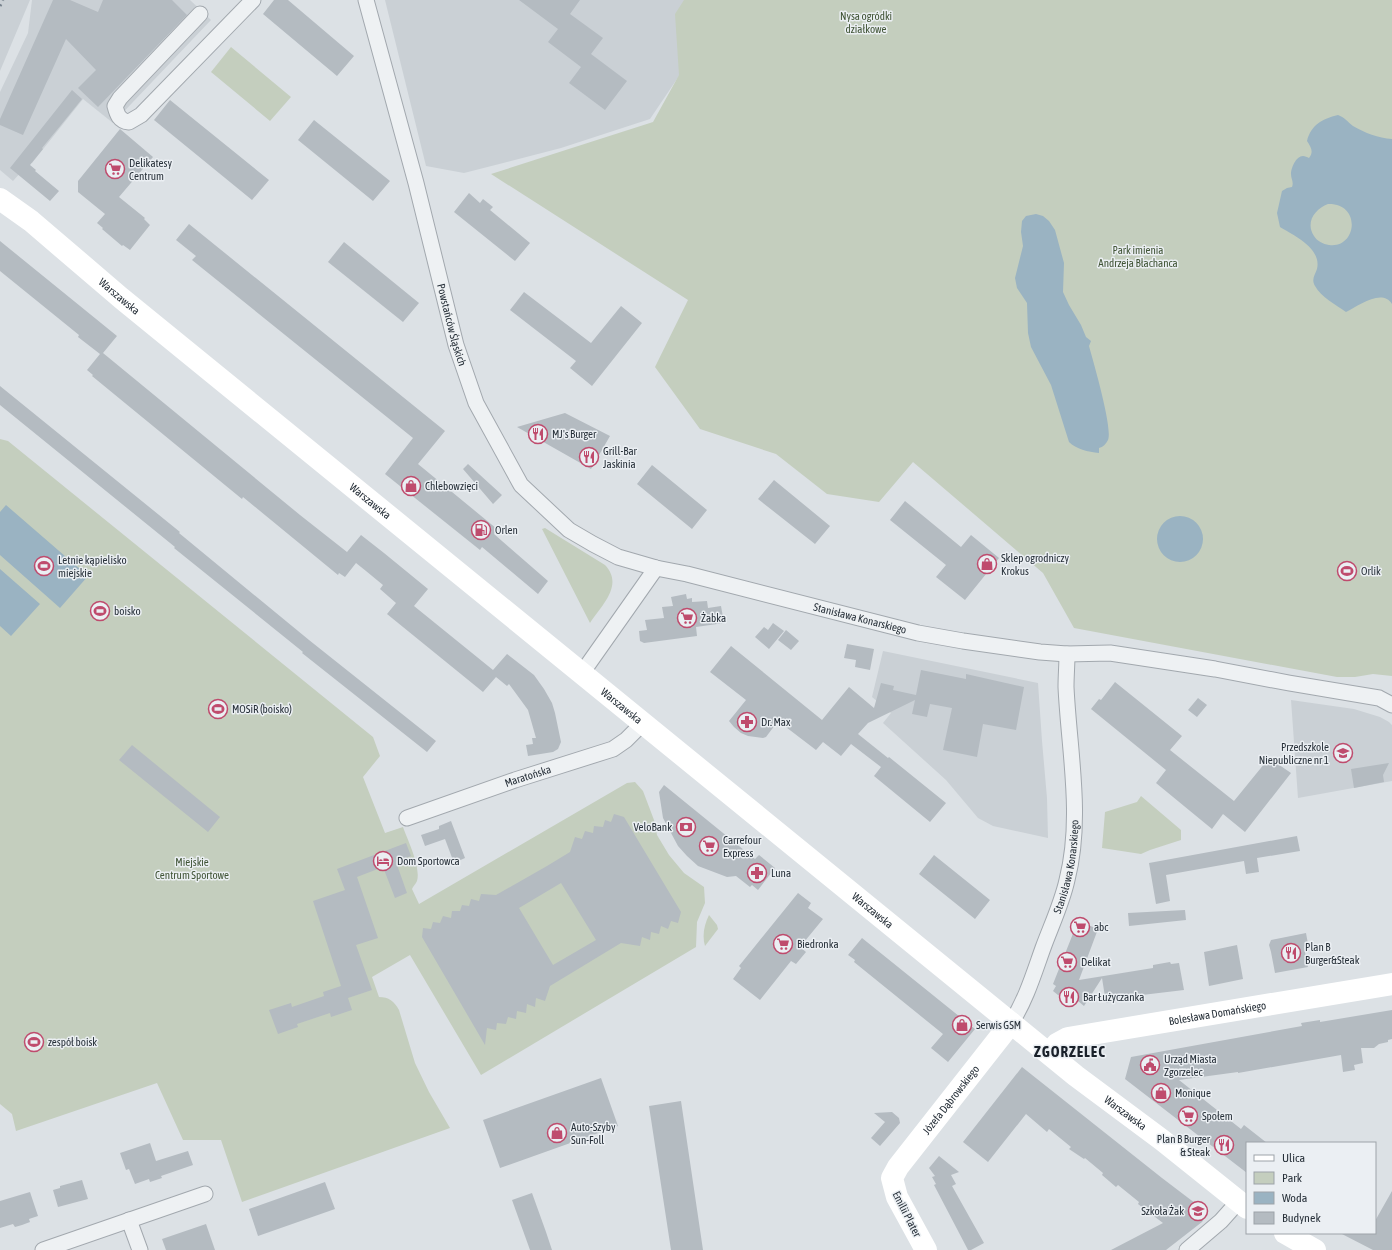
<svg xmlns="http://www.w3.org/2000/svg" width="1392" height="1250" viewBox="0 0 1392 1250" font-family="'Asap Condensed',sans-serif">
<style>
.built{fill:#cad0d5}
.green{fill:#c4cebe}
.water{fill:#9ab3c2;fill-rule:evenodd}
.building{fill:#b4bbc1;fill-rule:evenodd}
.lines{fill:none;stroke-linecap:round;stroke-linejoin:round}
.street-casing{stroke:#a2a8ae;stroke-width:17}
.street{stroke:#eef1f3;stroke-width:15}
.secondary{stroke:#fff;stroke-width:22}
.rail{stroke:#77828d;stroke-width:3;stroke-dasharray:2 4;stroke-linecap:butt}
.labels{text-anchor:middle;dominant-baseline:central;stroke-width:3;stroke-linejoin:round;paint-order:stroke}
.park-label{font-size:11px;fill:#405436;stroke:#ebeff3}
.poi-label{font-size:11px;fill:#273039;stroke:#ebeff3;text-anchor:start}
.street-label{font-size:11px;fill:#273039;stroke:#ebeff3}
.district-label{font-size:15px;font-weight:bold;letter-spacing:1px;fill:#1a212a;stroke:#ebeff3}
</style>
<rect width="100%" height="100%" fill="#dce1e5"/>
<!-- built -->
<path class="built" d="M0,0H30L0,71Z
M32,0H190L211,20L113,123L83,99L32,163L30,162L13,181L0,170V92L28,33Z
M385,0H685L679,76L650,119L561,148L464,173L426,166Z
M883,651L1038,683L1042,741L1047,798L1048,838L993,826L978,818L946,780L883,723L891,713L872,697Z
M1291,700L1354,709L1380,717L1389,722L1392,725V781L1298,798Z"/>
<!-- green -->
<path class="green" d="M684,0H1392V676L1373,674L1355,677H1337L1074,628L1043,573L913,462L879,502L827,494L776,454L700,429L655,367L688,300L491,174L653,122L679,75L675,14Z
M231,47L291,97L270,121L211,72Z
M0,439L8,441L373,737L380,756L363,777L385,833L403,827C408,841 421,867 417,881C416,884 413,886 412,889L419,904L627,783L635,782L643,791L654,820L657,835L669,855L684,873L704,887L705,903L697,922L696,947L481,1075L410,955L372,977L379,997C389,997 394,1001 399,1010L415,1063L429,1092L450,1128L242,1202L221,1140H183L157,1083L16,1131L12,1114L0,1104Z
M545,528L605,565C624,585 602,605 590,623L542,529Z
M1141,796L1181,830V840L1150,850L1141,854L1102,848L1105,812L1137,802Z
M709,915L717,925L718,929L705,946C702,936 704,925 709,915Z"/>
<!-- water -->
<path class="water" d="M1338,115C1344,117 1348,122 1353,126C1365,133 1378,138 1392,139V304C1382,288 1358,306 1346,312C1336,305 1321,297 1315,286C1311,279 1315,275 1317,269C1322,248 1293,235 1280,227L1277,213L1282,191L1287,188L1292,187C1294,182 1291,179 1291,174C1291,168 1296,156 1303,156C1305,156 1307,157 1309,158C1314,152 1311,147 1307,141C1311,125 1322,119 1338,115ZM1328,204C1362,203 1357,249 1329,245C1323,244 1317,241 1314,236C1305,222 1315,209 1328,204Z
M1036,214L1043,216L1049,221L1055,230L1064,263L1063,292L1069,305L1081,325L1086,337L1091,341L1089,346C1093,361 1113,428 1108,440C1106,444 1103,447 1099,448V453C1088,452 1076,449 1069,442L1051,385L1031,347L1028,333L1027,303L1017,288L1015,278L1023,246L1021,232L1022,221L1026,216Z
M6,505L88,576L60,608L0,555V512Z
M1157 539a23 23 0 1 1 46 0a23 23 0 1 1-46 0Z
M0,569L40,604L11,636L0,626Z"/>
<!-- building -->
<path class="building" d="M53,0H70L98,12L103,0H172L187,15L98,107L78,88L96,70L66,39L23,135L0,125V119Z
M274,0H288L354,56L337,76L263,14Z
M519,0H580L570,14L603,38L591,54L627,81L605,110L569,83L581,67L548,42L558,29Z
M72,90L82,99L61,125L42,148L43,149L30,165L36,170L35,171L59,191L50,201L10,168Z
M170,100L269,180L252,200L154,120Z
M314,120L390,181L373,201L298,140Z
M120,129L153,157L119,197L145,218L144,219L150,225L130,250L123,245L122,246L102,229L103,228L97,223L105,214L78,192V181Z
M469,193L480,203L483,199L493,207L490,210L530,243L515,261L454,212Z
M189,224L445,431L418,464L497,529L494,534L548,581L538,594L482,547L480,550L385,474L413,438L192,260L196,256L176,240Z
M0,241L117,336L103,353L300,515L347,552L361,535L384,553L428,589L414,606L493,670L507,654L534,675L544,689L552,703L555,713L561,742L558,749L553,752L528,756L526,745L533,744L532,738H536L528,710L509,684L507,686L496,677L483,692L387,614L396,603L380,589L383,585L366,571L356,563L345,577L339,573L338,575L243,497L242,499L92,376L93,375L87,370L100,354L78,337L79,335L0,271Z
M344,242L419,303L403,322L328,262Z
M524,292L591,343L621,306L642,323L592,386L570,368L576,361L510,310Z
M0,386L180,532L179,533L309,640L436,741L427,752L302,653L303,652L174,548L175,547L0,405Z
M565,413L610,436L591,469L517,427Z
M468,464L502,495L493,504L463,469Z
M652,465L707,510L692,529L637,484Z
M774,480L830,526L815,544L758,499Z
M905,501L961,547L971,535L999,558L965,600L936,577L946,565L890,520Z
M686,594L687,599L692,598V602L707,601L708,608L721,606L724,623L696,627L697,636L644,643L640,641L639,631L647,630L645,620L664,618L662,607L673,606L671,597Z
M773,623L784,631L769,649L755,637L764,627L768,630Z
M786,630L799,641L791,650L778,640Z
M847,644L874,649L870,670L855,667L856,660L844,658Z
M731,646L822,720L849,687L874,708L881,683L894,686L893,690L916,695L921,670L966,679V674L1024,687L1016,730L983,724L977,757L943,750L952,708L930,704L927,717L912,714L915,700L868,723L858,734L888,758L889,757L946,803L930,822L874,776L881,767L851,744L841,756L823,742L816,750L778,721L766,737L763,738L748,736L741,733L734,727L729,721L746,700L710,672Z
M1115,682L1182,736L1170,750L1234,801L1269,758L1291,773L1245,832L1223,814L1212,829L1156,783L1166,770L1091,709L1099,699L1101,700Z
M1198,698L1207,705L1197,717L1188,710Z
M132,745L220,817L208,832L119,760Z
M1389,763L1383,775L1384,782L1354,788L1351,769Z
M664,785L755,859L759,855L775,868L758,890L752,885L750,887L736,876L727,877L698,866L687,856L678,846L663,818L659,792Z
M614,814L624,817L681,912L678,923L671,921L668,929L661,926L659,934L651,932L650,940L642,937L640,946L621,943L550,986L545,1001L536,998L535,1007L527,1004L526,1013L517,1011L516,1019L508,1017L506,1024L497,1023L496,1030L487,1028L485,1045L422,937L423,928L431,929L433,922L440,923L443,916L451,918L452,911H460L462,905L469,906L471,899L479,901L481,894L496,895L547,866L570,852L575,837L582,839L585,831L593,833L594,826L603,827L605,820L611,822ZM561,883L596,940L553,965L519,908Z
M451,821L465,858L454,863L445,839L425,846L421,835L439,829V826Z
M1297,836L1300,851L1257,858L1259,872L1246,874L1244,861L1166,875L1170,901L1156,904L1149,863Z
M406,843L411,856L396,862L407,893L395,898L383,867L357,877L378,938L356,945L372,990L348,998L352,1010L331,1017L330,1013L297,1024L298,1027L278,1034L269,1010L291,1003L292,1007L324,996L323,992L341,986L313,901L345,890L337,869Z
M934,855L990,900L975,919L919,874Z
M798,893L811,903L808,908L823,919L800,947L806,952L796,964L791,961L760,1000L733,979L741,968L739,966Z
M1185,910L1186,920L1129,926L1128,913Z
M1078,921L1098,929L1079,980L1153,968V965L1170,962L1171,964L1179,963L1184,990L1142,995L1143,997L1106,1003L1102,978L1084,1006L1078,1001L1073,1007L1053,991L1056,986L1053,984Z
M1306,933L1308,944L1304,947L1308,967L1275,973L1271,952L1269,945L1271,940Z
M862,938L975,1029L948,1062L931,1048L943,1034L854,962L855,960L848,955Z
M1237,945L1243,979L1209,986L1204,952Z
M1392,1010V1039L1388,1040V1042L1379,1044L1374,1048H1361L1363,1063L1354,1065L1355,1070L1343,1072L1341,1055L1238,1073V1072L1179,1080L1241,1129L1244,1125L1267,1143H1247V1173L1125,1079L1131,1057L1302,1026L1301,1023L1320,1020V1022Z
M1022,1067L1162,1178L1208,1213L1202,1222L1166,1250H1111L1163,1223L1138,1204L1139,1202L1118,1185L1116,1187L1102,1175L1103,1173L1085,1158L1084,1159L1069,1149L1071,1147L1049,1129L1047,1132L1026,1114L988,1162L963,1142Z
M601,1078L618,1126L500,1168L483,1120Z
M681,1101L703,1250H671L649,1106Z
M892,1112L899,1118L900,1123L880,1146L871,1138L885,1122L874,1113Z
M150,1143L156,1161L188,1151L193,1165L161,1176L162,1178L150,1182L149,1179L135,1184L129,1169L126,1170L120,1153Z
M939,1156L959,1172L951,1175L956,1184L952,1186L984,1243L971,1250H968L934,1185L936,1184L932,1177L935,1176L929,1168Z
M82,1180L88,1199L58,1207L53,1190L60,1188V1186Z
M325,1182L335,1209L258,1236L249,1209Z
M1392,1191V1250H1373L1340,1233H1375V1221Z
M30,1192L38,1216L29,1219L30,1222L22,1225L15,1227L13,1224L0,1228V1201Z
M532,1193L546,1232L552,1250H530L512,1200Z
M206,1224L215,1250H166L162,1239Z"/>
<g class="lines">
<!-- street casing -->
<g class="street-casing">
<g id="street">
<path id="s1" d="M366,0L416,183L456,345L476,403L521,485L569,530L593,544L618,557L656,568L687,574L918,633L963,641L1040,652L1067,654L1110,653L1215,669L1289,683L1379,698L1392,705"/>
<path d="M200,14L120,98L115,106C117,114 119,121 129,122L141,115L253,0"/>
<path d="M582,673L656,568"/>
<path id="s2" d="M407,818L515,780L613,749L626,740L643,723"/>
<path id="s3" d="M1011,1023C1026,1000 1034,973 1043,948C1051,926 1062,903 1067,880C1083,817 1069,751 1066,687C1066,676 1067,665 1067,654"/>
<path d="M129,1220L140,1250"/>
<path d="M43,1250L205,1194"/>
<path d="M1187,1250L1221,1221L1238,1202"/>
</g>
</g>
<!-- street -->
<use href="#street" class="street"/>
<!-- secondary -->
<g class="secondary">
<path id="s4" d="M0,199L31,221L121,298L1011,1023L1076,1076L1162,1140L1247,1208"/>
<path id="s5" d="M1049,1053L1057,1044L1068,1038L1392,984"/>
<path d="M1285,1233L1315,1250"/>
<path id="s6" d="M926,1250L897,1197L892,1178L898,1167L1011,1023"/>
</g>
<!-- rail -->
<path class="rail" d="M0,6L3,0"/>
</g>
<!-- icons -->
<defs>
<g id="supermarket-ring" transform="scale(1)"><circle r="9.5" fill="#ebeff3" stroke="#bf4b6d" stroke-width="1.5"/><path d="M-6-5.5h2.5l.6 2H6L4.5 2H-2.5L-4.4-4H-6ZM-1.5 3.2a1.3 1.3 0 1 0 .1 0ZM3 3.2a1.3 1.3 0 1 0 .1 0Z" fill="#bf4b6d"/></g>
<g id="restaurant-ring" transform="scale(1)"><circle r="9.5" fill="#ebeff3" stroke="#bf4b6d" stroke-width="1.5"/><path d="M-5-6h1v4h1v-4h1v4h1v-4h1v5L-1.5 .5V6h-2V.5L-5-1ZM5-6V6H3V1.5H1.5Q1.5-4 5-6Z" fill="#bf4b6d"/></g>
<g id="shop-ring" transform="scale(1)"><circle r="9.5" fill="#ebeff3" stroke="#bf4b6d" stroke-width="1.5"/><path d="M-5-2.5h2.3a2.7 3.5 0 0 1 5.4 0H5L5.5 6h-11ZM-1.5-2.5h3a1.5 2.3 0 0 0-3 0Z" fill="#bf4b6d"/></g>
<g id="fuel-ring" transform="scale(1)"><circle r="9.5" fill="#ebeff3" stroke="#bf4b6d" stroke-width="1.5"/><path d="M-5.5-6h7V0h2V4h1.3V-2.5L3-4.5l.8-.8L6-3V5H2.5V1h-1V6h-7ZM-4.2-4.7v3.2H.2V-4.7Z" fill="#bf4b6d"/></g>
<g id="stadium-ring" transform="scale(1)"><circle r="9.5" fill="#ebeff3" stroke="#bf4b6d" stroke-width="1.5"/><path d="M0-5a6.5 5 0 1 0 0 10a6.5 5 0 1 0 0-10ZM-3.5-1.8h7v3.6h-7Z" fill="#bf4b6d"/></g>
<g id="pharmacy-ring" transform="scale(1)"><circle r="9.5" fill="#ebeff3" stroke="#bf4b6d" stroke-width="1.5"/><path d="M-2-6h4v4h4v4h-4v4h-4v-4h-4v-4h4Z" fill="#bf4b6d"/></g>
<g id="school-ring" transform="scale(1)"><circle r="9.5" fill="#ebeff3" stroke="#bf4b6d" stroke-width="1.5"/><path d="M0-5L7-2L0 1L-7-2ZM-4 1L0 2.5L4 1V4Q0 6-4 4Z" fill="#bf4b6d"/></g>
<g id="bank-ring" transform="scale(1)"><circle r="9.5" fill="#ebeff3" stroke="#bf4b6d" stroke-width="1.5"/><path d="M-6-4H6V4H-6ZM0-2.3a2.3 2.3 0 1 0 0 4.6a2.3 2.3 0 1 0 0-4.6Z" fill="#bf4b6d"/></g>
<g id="hotel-ring" transform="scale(1)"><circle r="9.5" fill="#ebeff3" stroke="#bf4b6d" stroke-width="1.5"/><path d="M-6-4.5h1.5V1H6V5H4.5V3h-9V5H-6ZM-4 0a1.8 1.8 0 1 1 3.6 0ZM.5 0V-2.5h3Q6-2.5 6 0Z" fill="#bf4b6d"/></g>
<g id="civic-ring" transform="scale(1)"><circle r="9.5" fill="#ebeff3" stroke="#bf4b6d" stroke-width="1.5"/><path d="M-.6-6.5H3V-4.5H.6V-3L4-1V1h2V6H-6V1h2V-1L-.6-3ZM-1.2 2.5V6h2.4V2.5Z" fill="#bf4b6d"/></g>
</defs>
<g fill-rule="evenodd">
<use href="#supermarket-ring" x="115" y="169"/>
<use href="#restaurant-ring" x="538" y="434"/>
<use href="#restaurant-ring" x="589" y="457"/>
<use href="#shop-ring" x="411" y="486"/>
<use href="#fuel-ring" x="481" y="530"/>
<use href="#shop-ring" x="987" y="564"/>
<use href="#stadium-ring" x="44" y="566"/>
<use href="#stadium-ring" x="1347" y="571"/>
<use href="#stadium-ring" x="100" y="611"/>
<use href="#supermarket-ring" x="687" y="618"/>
<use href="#stadium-ring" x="218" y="709"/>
<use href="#pharmacy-ring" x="747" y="722"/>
<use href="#school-ring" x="1343" y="753"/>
<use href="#bank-ring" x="686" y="827"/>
<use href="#supermarket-ring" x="709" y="846"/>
<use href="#hotel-ring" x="383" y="861"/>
<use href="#pharmacy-ring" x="757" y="873"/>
<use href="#supermarket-ring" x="1080" y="927"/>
<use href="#supermarket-ring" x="783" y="944"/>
<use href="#restaurant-ring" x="1291" y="953"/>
<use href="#supermarket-ring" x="1067" y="962"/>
<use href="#restaurant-ring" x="1069" y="997"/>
<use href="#shop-ring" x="962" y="1025"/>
<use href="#stadium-ring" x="34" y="1042"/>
<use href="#civic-ring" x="1150" y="1065"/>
<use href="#shop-ring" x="1161" y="1093"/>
<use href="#supermarket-ring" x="1188" y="1116"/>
<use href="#shop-ring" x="557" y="1133"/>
<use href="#restaurant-ring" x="1224" y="1145"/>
<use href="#school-ring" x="1198" y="1211"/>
</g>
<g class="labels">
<!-- park labels -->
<g class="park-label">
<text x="866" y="16">Nysa ogródki<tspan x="866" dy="13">działkowe</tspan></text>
<text x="1138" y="250">Park imienia<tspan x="1138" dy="13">Andrzeja Błachanca</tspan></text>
<text x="192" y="862">Miejskie<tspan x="192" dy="13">Centrum Sportowe</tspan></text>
</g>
<!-- poi labels -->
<g class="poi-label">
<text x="129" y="163">Delikatesy<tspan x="129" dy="13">Centrum</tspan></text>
<text x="552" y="434">MJ's Burger</text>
<text x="603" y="451">Grill-Bar<tspan x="603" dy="13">Jaskinia</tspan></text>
<text x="425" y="486">Chlebowzięci</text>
<text x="495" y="530">Orlen</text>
<text x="1001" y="558">Sklep ogrodniczy<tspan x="1001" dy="13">Krokus</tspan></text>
<text x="58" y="560">Letnie kąpielisko<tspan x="58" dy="13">miejskie</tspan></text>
<text x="1361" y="571">Orlik</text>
<text x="114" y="611">boisko</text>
<text x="701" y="618">Żabka</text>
<text x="232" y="709">MOSiR (boisko)</text>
<text x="761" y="722">Dr. Max</text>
<text x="1329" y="747" text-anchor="end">Przedszkole<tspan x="1329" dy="13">Niepubliczne nr 1</tspan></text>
<text x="672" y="827" text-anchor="end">VeloBank</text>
<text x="723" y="840">Carrefour<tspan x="723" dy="13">Express</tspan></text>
<text x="397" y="861">Dom Sportowca</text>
<text x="771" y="873">Luna</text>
<text x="1094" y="927">abc</text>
<text x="797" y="944">Biedronka</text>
<text x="1305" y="947">Plan B<tspan x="1305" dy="13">Burger&amp;Steak</tspan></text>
<text x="1081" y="962">Delikat</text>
<text x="1083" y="997">Bar Łużyczanka</text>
<text x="976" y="1025">Serwis GSM</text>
<text x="48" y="1042">zespół boisk</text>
<text x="1164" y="1059">Urząd Miasta<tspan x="1164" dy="13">Zgorzelec</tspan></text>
<text x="1175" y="1093">Monique</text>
<text x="1202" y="1116">Społem</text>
<text x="571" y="1127">Auto-Szyby<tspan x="571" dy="13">Sun-Foll</tspan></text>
<text x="1210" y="1139" text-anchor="end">Plan B Burger<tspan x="1210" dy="13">&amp; Steak</tspan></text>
<text x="1184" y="1211" text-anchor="end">Szkoła Żak</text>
</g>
<!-- street labels -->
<g class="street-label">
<text stroke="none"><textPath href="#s4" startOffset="154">Warszawska</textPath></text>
<text stroke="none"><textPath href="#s1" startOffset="336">Powstańców Śląskich</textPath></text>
<text stroke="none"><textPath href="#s4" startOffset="478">Warszawska</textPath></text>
<text stroke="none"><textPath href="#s1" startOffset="883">Stanisława Konarskiego</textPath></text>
<text stroke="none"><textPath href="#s4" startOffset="802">Warszawska</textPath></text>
<text stroke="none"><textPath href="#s2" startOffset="128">Maratońska</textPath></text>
<text stroke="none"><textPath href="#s3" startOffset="167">Stanisława Konarskiego</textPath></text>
<text stroke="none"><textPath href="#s4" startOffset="1126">Warszawska</textPath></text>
<text stroke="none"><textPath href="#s5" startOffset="176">Bolesława Domańskiego</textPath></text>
<text stroke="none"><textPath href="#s6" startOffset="178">Józefa Dąbrowskiego</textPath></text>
<text stroke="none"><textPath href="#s4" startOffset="1450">Warszawska</textPath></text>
<text transform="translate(907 1214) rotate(63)">Emilii Plater</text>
</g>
<!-- district labels -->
<g class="district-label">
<text x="1070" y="1051">ZGORZELEC</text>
</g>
</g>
<!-- legend -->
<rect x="1246" y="1142" width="130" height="92" fill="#ebeff3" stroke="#9da3a9"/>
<rect x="1254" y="1155" width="20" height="6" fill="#ffffff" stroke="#9da3a9"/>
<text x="1282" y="1162" font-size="12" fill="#273039">Ulica</text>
<rect x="1254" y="1172" width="20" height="12" fill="#c4cebe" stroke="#9da3a9"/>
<text x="1282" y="1182" font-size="12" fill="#273039">Park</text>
<rect x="1254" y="1192" width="20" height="12" fill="#9ab3c2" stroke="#9da3a9"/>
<text x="1282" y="1202" font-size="12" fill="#273039">Woda</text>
<rect x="1254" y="1212" width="20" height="12" fill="#b4bbc1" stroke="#9da3a9"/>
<text x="1282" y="1222" font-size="12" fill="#273039">Budynek</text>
</svg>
